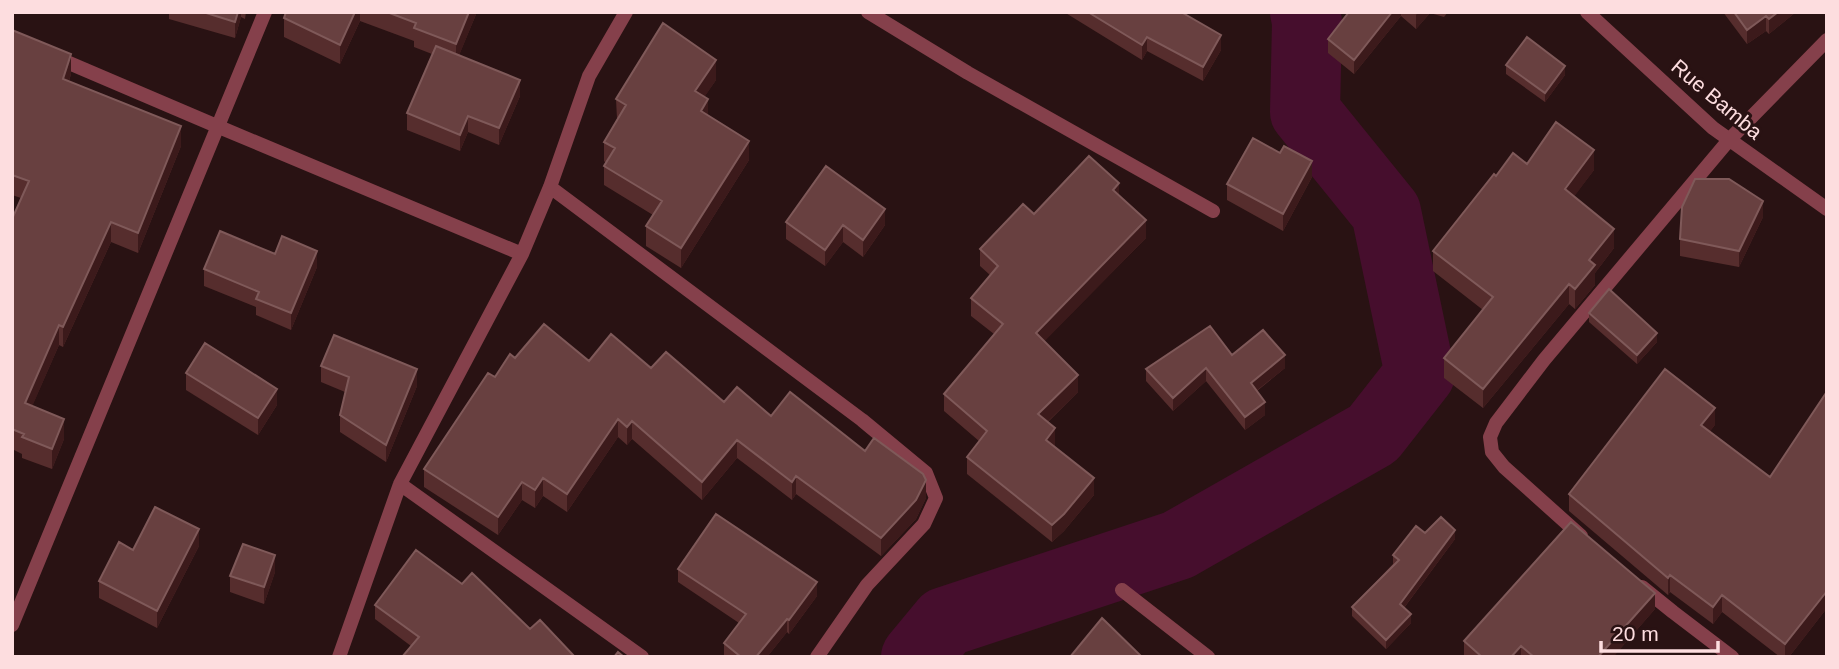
<svg xmlns="http://www.w3.org/2000/svg" width="1839" height="669" viewBox="0 0 1839 669" font-family="Arial,sans-serif">
<style>
.lines{fill:none;stroke-linecap:round;stroke-linejoin:round}
.river{stroke:#460e2d;stroke-width:70}
.minor{stroke:#85404b;stroke-width:14}
.wall{fill:#562d2d}
.shaded-wall{fill:#3c1a1b}
.building{fill:#684040;stroke:#7f5959;stroke-width:2}
.labels{text-anchor:middle;dominant-baseline:central;stroke-width:6;stroke-linejoin:round;paint-order:stroke}
.street-label{font-size:21px;fill:#fddddf;stroke:#291213}
</style>
<rect width="100%" height="100%" fill="#291213"/>
<g class="lines">
<!-- river -->
<path class="river" d="M916,657L945,622L1178,545L1373,434L1420,374L1386,212L1305,112L1307,22L1305,12"/>
<!-- minor -->
<path class="minor" d="M868,12L968,73L1213,211
M1587,12L1713,128L1827,209
M55,57L219,127L522,254
M550,187L862,420L926,473L936,498L924,524L867,585L817,657
M400,484L642,657
M1581,536L1504,467L1492,452L1490,437L1496,423L1544,360L1729,140L1827,40
M1642,587L1673,612L1732,657
M1122,590L1208,657
M12,625L265,12
M339,657L400,484L522,254L550,187L589,76L626,12"/>
</g>
<!-- wall -->
<path class="wall" d="M169,12H246L245,19L241,17L235,38L169,19Z
M286,12H477L459,55L520,96L499,145L468,132L460,151L407,130V113L432,54L414,47V41L360,21L340,64L284,37V18Z
M1064,12H1181L1221,50L1203,81L1147,51L1142,60Z
M1349,12H1448L1444,17L1430,13L1416,29L1401,16L1354,74L1328,53V39Z
M1723,12H1796L1769,34L1766,31L1747,44Z
M12,30L71,74L69,81L181,146L138,253L111,242L63,347L59,345L32,406L64,439L52,469L22,458V454L12,449V219L21,198L12,195Z
M1506,65L1565,75L1545,102L1506,74Z
M716,80L704,97L708,115L749,160L681,268L646,246V226L653,215L604,185V166L606,163L604,161V142L617,119L616,99Z
M1594,170L1574,196L1614,248L1595,273V285L1575,309L1569,304L1483,408L1444,378V358L1483,310L1433,271V251L1496,176Z
M1312,177L1283,231L1227,200V184Z
M1119,196L1146,238L1044,341L1078,392L1048,422L1055,445L1054,447L1094,495L1064,531L1052,542L967,474V457L979,441L944,411V394L994,334L971,316V298L990,275L980,266V249L1034,214Z
M1763,217L1739,267L1680,256V239Z
M786,222L885,225L863,257L843,242L825,266L786,239Z
M275,254L317,267L291,330L256,315V307L204,286V269Z
M1589,313L1657,342L1637,364L1589,322Z
M1232,355L1285,368L1257,391L1265,415L1245,430L1206,381L1173,411L1146,381V369Z
M515,358L589,361L651,368L724,402L771,416L926,498L916,519L881,556L796,494L792,500L737,458L702,500L632,439L627,445L618,437L567,512L543,496L535,508L522,500L498,535L424,487V469L495,377Z
M321,366L417,386L386,462L340,432V415L345,392L321,382Z
M186,373L277,405L258,435L186,390Z
M1827,393V608L1789,657H1780L1722,612L1713,624L1670,592L1668,595L1569,511V494L1715,425L1710,431L1770,477Z
M1425,533L1455,539L1404,608L1411,623L1386,649L1352,616V607L1393,564V555Z
M199,546L157,628L99,598V581L133,550Z
M678,569L817,596L789,634L787,632L767,657H724V643L739,623L678,582Z
M275,572L264,604L230,592V576Z
M462,584L530,629L411,646L375,619V605Z
M1655,609L1613,657H1464V641Z"/>
<!-- shaded-wall -->
<path class="shaded-wall" d="M238,12H241V17L235,38V22Z
M355,12H360V21L340,64V45Z
M469,12H477L456,63V44Z
M1392,12H1401V16L1354,74V60Z
M1418,12H1430V13L1416,29V15Z
M1778,12H1796L1769,34V19Z
M1766,16V31L1747,44V30Z
M1221,35V50L1203,81V67Z
M1147,37V51L1142,60V45Z
M71,54V74L63,99V79Z
M716,60V80L695,111V91Z
M1565,66V75L1545,102V93Z
M520,80V96L499,145V128Z
M708,99V119L701,111Z
M468,116V132L460,151V135Z
M181,126V146L138,253V233Z
M749,141V160L681,268V248Z
M1594,150V170L1565,209V189Z
M1312,161V177L1283,231V214Z
M1119,183V200L1113,190Z
M1763,201V217L1739,267V251Z
M885,209V225L863,257V240Z
M1146,220V238L1036,350V333Z
M111,222V242L63,347V327Z
M843,225V242L825,266V250Z
M1614,229V248L1595,273V285L1575,309V289L1589,260Z
M317,251V267L291,330V313Z
M1569,284V304L1483,408V389Z
M59,325V345L25,423V403Z
M1657,333V342L1637,364V355Z
M1285,355V368L1251,395V383Z
M1206,368V381L1173,411V398Z
M417,369V386L386,462V445Z
M1078,375V392L1038,431V414Z
M277,389V405L258,435V418Z
M1265,402V415L1245,430V417Z
M1715,408V425L1701,442V425Z
M64,419V439L52,469V449Z
M618,419V437L567,512V494Z
M632,421V439L627,445V427Z
M1055,428V445L1046,457V440Z
M737,440V458L702,500V482Z
M796,476V494L792,500V482Z
M543,478V496L535,508V490Z
M1094,478V495L1064,531L1052,542V525Z
M926,480V498L916,519L881,556V538Z
M522,482V500L498,535V517Z
M199,529V546L157,628V611Z
M1455,530V539L1400,613V604Z
M275,555V572L264,604V587Z
M1670,575V592L1668,595V578Z
M817,582V596L789,634V620Z
M1827,591V608L1789,657H1785V644Z
M1655,593V609L1613,657H1598Z
M1722,595V612L1713,624V607Z
M1411,614V623L1386,649V640Z
M787,619V632L767,657H756Z
M1521,646V657H1511Z"/>
<!-- building -->
<path class="building" d="M203,12H238L235,22Z
M286,12H355L340,45L284,18Z
M387,12H469L456,44L414,28L416,23Z
M1088,12H1181L1221,35L1203,67L1147,37L1142,45Z
M1349,12H1392L1354,60L1328,39Z
M1734,12H1778L1769,19L1766,16L1747,30Z
M663,23L716,60L695,91L708,99L701,111L749,141L681,248L646,226L662,201L604,166L615,148L604,142L626,105L616,99Z
M12,30L71,54L63,79L181,126L138,233L111,222L63,327L59,325L25,403L64,419L52,449L22,437L24,434L12,429V219L29,181L12,175Z
M1527,37L1565,66L1545,93L1506,65Z
M436,46L520,80L499,128L468,116L460,135L407,113Z
M1556,122L1594,150L1565,189L1614,229L1589,260L1595,265L1575,289L1569,284L1483,389L1444,358L1493,297L1433,251L1494,174L1496,176L1513,153L1527,164Z
M1253,138L1280,153L1284,146L1312,161L1283,214L1227,184Z
M1089,156L1119,183L1113,190L1146,220L1036,333L1078,375L1038,414L1055,428L1046,440L1094,478L1064,514L1052,525L967,457L987,431L944,394L1003,324L971,298L998,266L980,249L1023,204L1034,214Z
M826,166L885,209L863,240L843,225L825,250L786,222Z
M1695,179H1729L1763,201L1739,251L1680,239L1682,207Z
M220,231L275,254L282,236L317,251L291,313L256,299L259,292L204,269Z
M1609,289L1657,333L1637,355L1589,313Z
M544,324L589,361L611,334L651,368L666,352L724,402L737,387L771,416L790,392L865,451L874,438L923,474L926,480L916,500L881,538L796,476L792,482L737,440L702,482L632,421L627,427L618,419L567,494L543,478L535,490L522,482L498,517L424,469L488,373L495,377L510,354L515,358Z
M1210,326L1232,355L1263,330L1285,355L1251,383L1265,402L1245,417L1206,368L1173,398L1146,369Z
M334,335L417,369L386,445L340,415L349,377L321,366Z
M205,343L277,389L258,418L186,373Z
M1665,369L1715,408L1701,425L1770,477L1826,393H1827V591L1785,644L1722,595L1713,607L1670,575L1668,578L1569,494Z
M155,507L199,529L157,611L99,581L119,542L133,550Z
M716,514L817,582L789,620L787,619L756,657H741L724,643L746,614L678,569Z
M1441,517L1455,530L1400,604L1411,614L1386,640L1352,607L1399,560L1393,555L1416,526L1425,533Z
M1571,522L1655,593L1598,657H1534L1521,646L1511,657H1482L1464,641Z
M243,544L275,555L264,587L230,576Z
M416,550L462,584L472,573L530,629L540,620L575,657H402L419,637L375,605Z
M1102,618L1142,657H1070Z
M618,652L624,657H614Z"/>
<g class="labels">
<!-- street labels -->
<g class="street-label">
<text transform="translate(1717 99) rotate(40)">Rue Bamba</text>
</g>
</g>
<!-- border -->
<rect width="1839" height="669" fill="none" stroke="#fddddf" stroke-width="28"/>
<!-- scale -->
<path d="M1601 641v10h117v-10" fill="none" stroke="#fddddf" stroke-width="3.5"/>
<text x="1612" y="641" font-size="21" fill="#fddddf" stroke="#291213" stroke-width="5" paint-order="stroke">20 m</text>
</svg>
